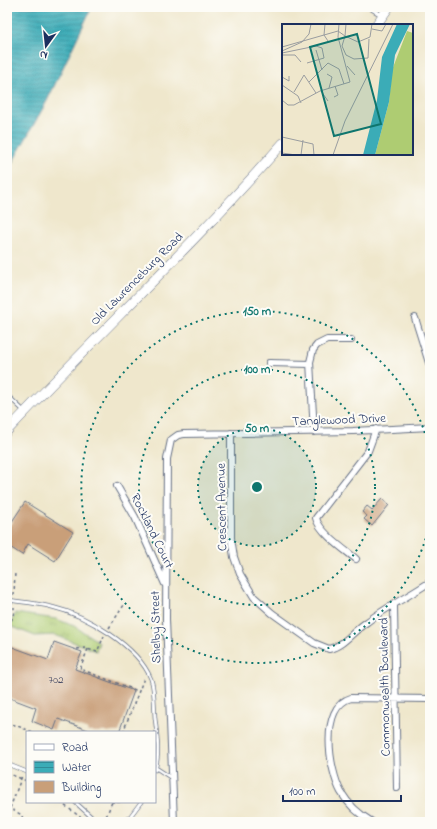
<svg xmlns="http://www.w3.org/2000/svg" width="437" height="829" viewBox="0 0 437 829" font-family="'Indie Flower',sans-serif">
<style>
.grass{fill:url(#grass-tufts);stroke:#647e68}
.water{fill:url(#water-rules);stroke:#2b6e8a}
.building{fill:#c99f79}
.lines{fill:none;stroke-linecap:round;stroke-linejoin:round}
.service-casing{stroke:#656f84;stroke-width:4.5}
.minor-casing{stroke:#656f84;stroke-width:8}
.secondary-casing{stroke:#656f84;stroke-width:10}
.path{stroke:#656f84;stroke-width:1.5;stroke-dasharray:3 3;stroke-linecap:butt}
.service{stroke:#fff;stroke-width:3}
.minor{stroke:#fff;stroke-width:6}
.secondary{stroke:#fff;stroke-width:9}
.ring{fill:none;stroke:#0f766e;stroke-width:2;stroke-dasharray:2 4}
.labels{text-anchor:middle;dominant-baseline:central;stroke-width:4;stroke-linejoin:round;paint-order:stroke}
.number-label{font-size:11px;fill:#464b65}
.street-label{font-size:13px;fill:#1b2f5e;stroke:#fdfcf7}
.inset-road{fill:none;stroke:#9a9da0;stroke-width:1}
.view{fill:#0f766e;fill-opacity:0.15;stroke:#0f766e;stroke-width:2}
.inset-edge{fill:none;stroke:#1b2f5e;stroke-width:2}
.centre{fill:#0f766e;stroke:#fdfcf7;stroke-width:2}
.ring-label{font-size:12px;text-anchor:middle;font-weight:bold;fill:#0f766e;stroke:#fdfcf7;stroke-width:4;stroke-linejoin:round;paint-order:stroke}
</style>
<defs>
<pattern id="grass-tufts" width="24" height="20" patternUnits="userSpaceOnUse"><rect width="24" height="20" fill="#aecc72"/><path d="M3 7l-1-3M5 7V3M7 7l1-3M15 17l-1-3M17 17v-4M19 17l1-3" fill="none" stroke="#8da661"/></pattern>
<pattern id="water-rules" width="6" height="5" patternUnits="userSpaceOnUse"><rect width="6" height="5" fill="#3bacb7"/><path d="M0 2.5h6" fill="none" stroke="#318c98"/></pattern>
</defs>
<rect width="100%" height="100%" fill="#fdfcf7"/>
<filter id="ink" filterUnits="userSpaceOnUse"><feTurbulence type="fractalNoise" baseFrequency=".025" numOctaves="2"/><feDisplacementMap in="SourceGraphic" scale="8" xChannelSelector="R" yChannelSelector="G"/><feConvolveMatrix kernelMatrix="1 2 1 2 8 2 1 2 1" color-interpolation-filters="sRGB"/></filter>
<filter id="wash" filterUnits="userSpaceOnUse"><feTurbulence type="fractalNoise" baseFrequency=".012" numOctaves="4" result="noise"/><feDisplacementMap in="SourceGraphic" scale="16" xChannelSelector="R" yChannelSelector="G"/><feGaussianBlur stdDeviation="0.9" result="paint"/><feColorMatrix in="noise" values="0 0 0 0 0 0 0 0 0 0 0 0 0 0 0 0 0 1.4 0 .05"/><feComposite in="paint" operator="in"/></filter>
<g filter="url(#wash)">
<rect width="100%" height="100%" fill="#efe7cc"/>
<!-- grass -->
<path class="grass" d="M15,613L56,619L74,626L99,642L96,651L55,635L35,636L10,626Z"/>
<!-- water -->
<path class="water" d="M7,7H92L47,101L7,172Z"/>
<g id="blocks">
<!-- building -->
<path class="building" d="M382,499L389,505L372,526L364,519L367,516L362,512L367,506L372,510Z
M25,502L73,532L55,561L28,544L22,555L7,545V529Z
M54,642L82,652L75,669L134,691L119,732H87L88,730L58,719L54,730L32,721L36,708L7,697V645L48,660Z"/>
</g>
</g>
<g filter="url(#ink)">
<use href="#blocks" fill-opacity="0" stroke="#656f84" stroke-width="1"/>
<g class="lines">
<!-- service casing -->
<g class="service-casing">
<path id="service" d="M368,7L381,15
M7,395L24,411
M7,600C22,602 38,603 52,607C86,615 138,646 151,679C155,691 154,705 155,718C157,735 160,754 155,770
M7,764L27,772
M156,768L173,779
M75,802L97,822
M126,822L141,802"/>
</g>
<!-- minor casing -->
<g class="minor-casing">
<path id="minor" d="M415,318L430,366
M269,363L310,364
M314,432L310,362L313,350L317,345L327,340H351
M231,433V538L234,557L240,574L254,597L272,613L314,643L329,649C344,646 354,630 367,622C387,607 409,596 430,582
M117,486L135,517L165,584
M356,559C345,550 319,532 316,518L368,451L376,429
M394,606L397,788
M174,822L166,619L167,459L171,440L178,435L184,434L353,431L430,427
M372,822C360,815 348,804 341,792C329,770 319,707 351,698L430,699"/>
</g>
<!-- secondary casing -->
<g class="secondary-casing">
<path id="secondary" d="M376,25L389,7
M7,431C98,334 195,243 283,143"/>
</g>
<!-- path -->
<path class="path" d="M14,595L15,571
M109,628L124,605
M7,632L14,613V607
M77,649L84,648L97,652L104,636
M88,649L80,669L138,691
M7,722L33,732
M123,732L144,678
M7,773L27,781
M60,802L87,822
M111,802H121
M7,807L22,815L23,822
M10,808L22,776
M104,822L112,802"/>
<!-- service -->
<use href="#service" class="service"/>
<!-- minor -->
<use href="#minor" class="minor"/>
<!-- secondary -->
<use href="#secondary" class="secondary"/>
</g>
</g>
<!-- distance rings -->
<circle cx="257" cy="487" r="59" fill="#0f766e" fill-opacity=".12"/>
<g class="ring">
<circle cx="257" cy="487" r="59"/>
<circle cx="257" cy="487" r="118"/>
<path d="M430 521A176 176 0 1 1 430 453"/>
</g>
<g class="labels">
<!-- number labels -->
<g class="number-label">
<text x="56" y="680">702</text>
</g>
<!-- street labels -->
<g class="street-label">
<text transform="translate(137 279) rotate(-45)">Old Lawrenceburg Road</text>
<text transform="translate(339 420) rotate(-2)">Tanglewood Drive</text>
<text transform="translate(222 507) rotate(-91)">Crescent Avenue</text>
<text transform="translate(152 531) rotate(64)">Rockland Court</text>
<text transform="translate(156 627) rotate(-91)">Shelby Street</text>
<text transform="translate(385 687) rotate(-91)">Commonwealth Boulevard</text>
</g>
</g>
<!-- overview -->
<g transform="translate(282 24)">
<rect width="131" height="131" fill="#efe7cc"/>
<path d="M125,7L131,9V131H93L107,78L110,46Z" fill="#aecc72"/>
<path d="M115,0H128L113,31L107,78L93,131H81L95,76L100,33Z" fill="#3bacb7"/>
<path class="inset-road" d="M43,0L42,11L46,17M64,0L63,12L76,18L88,13L90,0M90,5L100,7L104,0M56,7L63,12L60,22L64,31L72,35L86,34L87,15M0,23L56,7M34,26L40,46M0,27L20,18L27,10L29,0M0,29L34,22L40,24L42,34L25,39M0,31H13L19,38M65,42L73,51M45,50L50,53L47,64M0,53L7,57V52M27,58L46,39L57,45L62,60M0,61L16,72L19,79M39,67L46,77M12,68L22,51L34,69M52,73L56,71L53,62M0,76L6,81H12L38,67L68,58L56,13L57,0M0,113L31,120L32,131M0,129L14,131M19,131L21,116M51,131L63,97L111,0"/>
<path class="view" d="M75,10L99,100L52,112L28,23Z"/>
<rect width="131" height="131" class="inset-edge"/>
</g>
<circle cx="257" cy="487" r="6" class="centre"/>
<g class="ring-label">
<text x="257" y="315">150 m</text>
<text x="257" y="373">100 m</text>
<text x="257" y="432">50 m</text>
</g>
<!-- margin -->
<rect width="437" height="829" fill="none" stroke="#fdfcf7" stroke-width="24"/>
<!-- legend -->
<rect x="26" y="731" width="130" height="72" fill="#fdfcf7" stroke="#a3aaba"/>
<rect x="34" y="744" width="20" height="6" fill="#ffffff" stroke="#a3aaba"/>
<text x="62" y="751" font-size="12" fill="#1b2f5e">Road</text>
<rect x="34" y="761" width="20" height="12" fill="url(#water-rules)" stroke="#a3aaba"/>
<text x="62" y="771" font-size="12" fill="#1b2f5e">Water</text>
<rect x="34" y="781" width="20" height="12" fill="#c99f79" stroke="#a3aaba"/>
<text x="62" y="791" font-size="12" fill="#1b2f5e">Building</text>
<!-- north arrow -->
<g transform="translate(46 46) rotate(195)" stroke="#fdfcf7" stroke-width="3" paint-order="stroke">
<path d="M0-3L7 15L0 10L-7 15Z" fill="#1b2f5e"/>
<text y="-6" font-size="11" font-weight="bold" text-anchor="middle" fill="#1b2f5e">N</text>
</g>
<!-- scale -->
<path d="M283 795v6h118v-6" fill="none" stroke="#1b2f5e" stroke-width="2"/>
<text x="289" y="795" font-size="12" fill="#1b2f5e" stroke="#fdfcf7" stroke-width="3" paint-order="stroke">100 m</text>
</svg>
